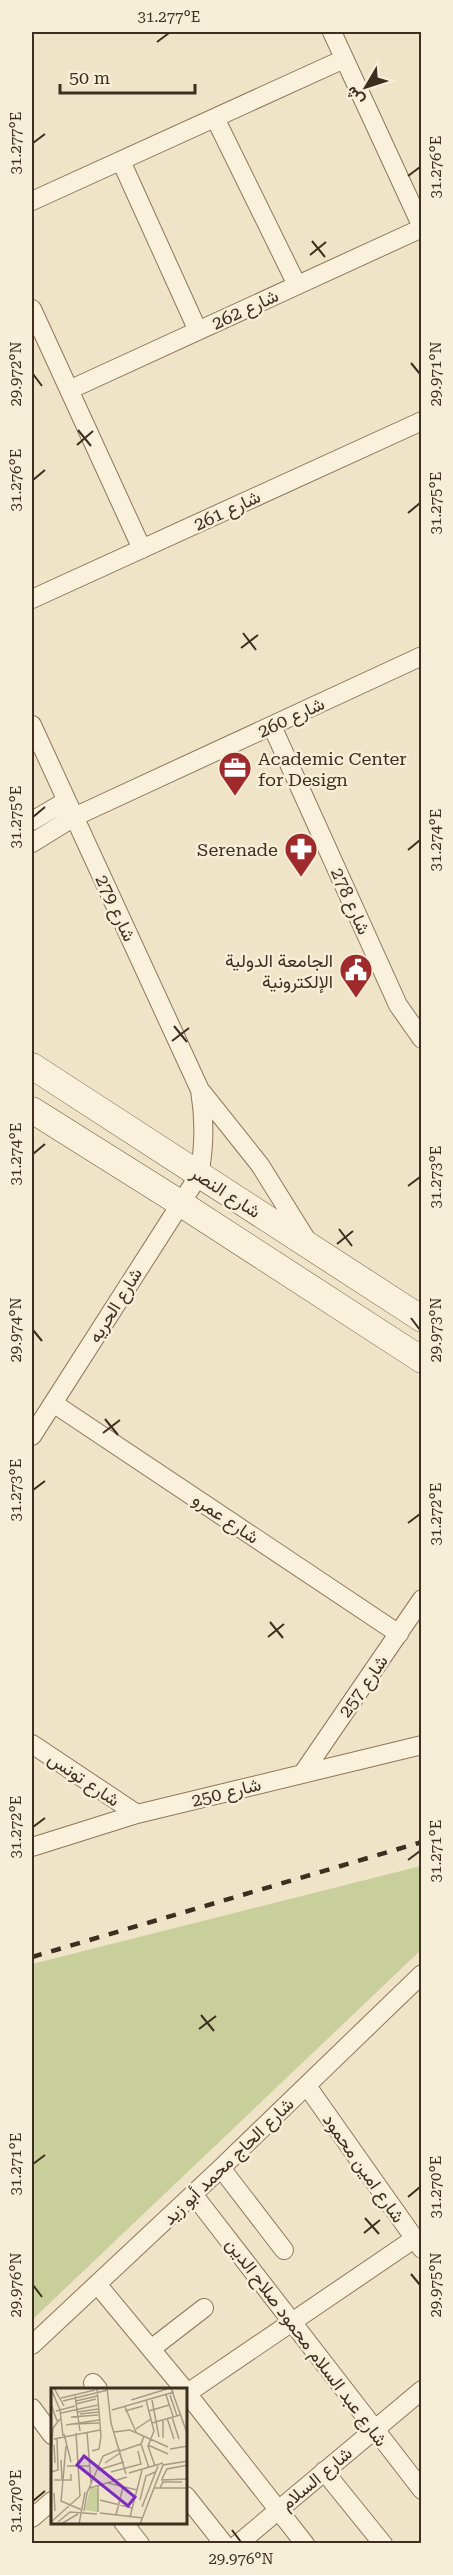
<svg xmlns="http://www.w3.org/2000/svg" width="453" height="2575" viewBox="0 0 453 2575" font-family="'Roboto Serif',Vazirmatn,serif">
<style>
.green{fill:#c9cf9b}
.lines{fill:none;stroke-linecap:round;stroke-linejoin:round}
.street-casing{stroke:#8d765c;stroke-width:20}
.secondary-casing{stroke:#6f573f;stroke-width:27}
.street{stroke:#faf1dc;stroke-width:18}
.secondary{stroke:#faf1dc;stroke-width:26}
.rail{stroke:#3d2e20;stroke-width:4.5;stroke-dasharray:10 10;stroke-linecap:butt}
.ticks{fill:none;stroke:#3d2e20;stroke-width:2}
.labels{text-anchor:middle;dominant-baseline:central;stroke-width:5;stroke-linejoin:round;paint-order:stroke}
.street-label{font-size:18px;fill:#3d2e20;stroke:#f7eed8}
.poi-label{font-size:18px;fill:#3d2e20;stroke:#f7eed8;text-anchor:end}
.inset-road{fill:none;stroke:#a89b85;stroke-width:1.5}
.view{fill:#7b2cbf;fill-opacity:0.15;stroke:#7b2cbf;stroke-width:3}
.inset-edge{fill:none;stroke:#3d2e20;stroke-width:3}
.neatline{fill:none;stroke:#3d2e20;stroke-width:2}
.ticks-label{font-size:15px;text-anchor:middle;fill:#3d2e20}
</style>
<rect width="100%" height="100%" fill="#f0e4c8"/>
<!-- green -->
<path class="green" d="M421,1866V1950L32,2320V1964Z"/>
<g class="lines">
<!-- street casing -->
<g class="street-casing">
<path id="street" d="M332,32L422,227
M215,118L297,285
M121,161L198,331
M32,201L344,59
M32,309L142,549
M69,390L422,228
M32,599L422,421
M32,725L200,1090C205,1120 205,1145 199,1175L32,1436
M272,726L398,1005L422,1039
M32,821L66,801
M32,843L74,817L422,656
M201,1091L260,1165L308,1242
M53,1403L399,1634
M32,1744L137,1814
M303,1773L422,1599
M32,1847L137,1814L422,1745
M307,2086L422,2249
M221,2168L284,2250
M193,2194L422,2490
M97,2284L184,2389
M32,2345L221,2168L422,1974
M151,2349L204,2308
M93,2383L98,2389
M186,2392L305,2544
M186,2394L414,2239
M32,2408L52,2435
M324,2471L383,2544
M186,2496L224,2544
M32,2518L52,2501
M123,2522L140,2544
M238,2544L422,2390"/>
</g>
<!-- secondary casing -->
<g class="secondary-casing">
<path id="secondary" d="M32,1066L422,1319
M32,1110L180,1203L422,1360"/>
</g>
<!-- street -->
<use href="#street" class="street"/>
<!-- secondary -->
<use href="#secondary" class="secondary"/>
<!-- rail -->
<path class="rail" d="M32,1957L422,1842"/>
</g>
<!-- ticks -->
<path class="ticks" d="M157,42L169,33M33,143L45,134M408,176L420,167M312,241L325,257M310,255L326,242M411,363L420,374M33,374L42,386M78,430L91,446M77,445L93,431M33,480L45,470M408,513L420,503M243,633L256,650M241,648L258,635M33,817L45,807M408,850L420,840M174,1026L187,1042M172,1041L189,1028M33,1154L45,1144M408,1186L420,1177M339,1229L352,1246M337,1244L353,1231M411,1318L420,1330M33,1330L42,1341M105,1419L118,1435M103,1433L120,1420M33,1490L45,1481M408,1523L420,1514M270,1622L283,1638M268,1637L284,1624M33,1827L45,1818M408,1860L420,1851M201,2015L214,2031M199,2029L216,2016M33,2164L45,2155M408,2197L420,2187M365,2218L379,2234M364,2233L380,2220M411,2274L420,2285M33,2285L42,2297M33,2501L45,2491M232,2530L241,2542"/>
<!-- icons -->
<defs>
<g id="office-pin" transform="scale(1.725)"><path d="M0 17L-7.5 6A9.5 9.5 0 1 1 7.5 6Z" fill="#9e2a2b" stroke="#f7eed8"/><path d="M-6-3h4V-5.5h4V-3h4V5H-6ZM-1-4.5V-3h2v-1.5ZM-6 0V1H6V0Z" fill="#fff"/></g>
<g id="pharmacy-pin" transform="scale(1.725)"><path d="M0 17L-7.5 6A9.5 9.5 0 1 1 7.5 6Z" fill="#9e2a2b" stroke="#f7eed8"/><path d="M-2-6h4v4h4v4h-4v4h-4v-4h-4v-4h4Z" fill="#fff"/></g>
<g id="civic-pin" transform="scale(1.725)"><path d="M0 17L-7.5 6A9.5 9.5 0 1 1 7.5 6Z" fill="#9e2a2b" stroke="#f7eed8"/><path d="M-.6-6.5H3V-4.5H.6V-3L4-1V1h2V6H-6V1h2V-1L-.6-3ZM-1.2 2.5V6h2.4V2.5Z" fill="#fff"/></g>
</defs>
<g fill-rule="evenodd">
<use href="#office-pin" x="235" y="768"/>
<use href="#pharmacy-pin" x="301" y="849"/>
<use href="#civic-pin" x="356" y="970"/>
</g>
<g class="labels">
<!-- street labels -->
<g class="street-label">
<text transform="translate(245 309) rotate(-25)">شارع 262</text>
<text transform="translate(227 510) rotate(-25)">شارع 261</text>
<text transform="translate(291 717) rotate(-25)">شارع 260</text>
<text transform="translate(351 901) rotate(66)">شارع 278</text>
<text transform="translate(116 908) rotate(65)">شارع 279</text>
<text transform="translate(226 1192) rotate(33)">شارع النصر</text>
<text transform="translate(115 1305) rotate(-58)">شارع الحريه</text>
<text transform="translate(226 1518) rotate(34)">شارع عمرو</text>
<text transform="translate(363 1686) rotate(-55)">شارع 257</text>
<text transform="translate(84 1779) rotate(34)">شارع تونس</text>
<text transform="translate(226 1792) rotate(-14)">شارع 250</text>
<text transform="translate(228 2161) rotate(-44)">شارع الحاج محمد أبو زيد</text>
<text transform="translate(364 2168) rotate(55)">شارع امين محمود</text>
<text transform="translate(307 2342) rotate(53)">شارع عبد السلام محمود صلاح الدين</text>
<text transform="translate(316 2478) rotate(-40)">شارع السلام</text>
</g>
<!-- poi labels -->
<g class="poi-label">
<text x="258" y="758" text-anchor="start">Academic Center<tspan x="258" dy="21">for Design</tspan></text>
<text x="278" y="849">Serenade</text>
<text x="333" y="960">الجامعة الدولية<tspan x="333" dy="21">الإلكترونية</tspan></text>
</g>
</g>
<!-- overview -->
<g transform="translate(51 2388)">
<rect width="136" height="136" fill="#f0e4c8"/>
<path d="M39,100H46V124L34,122Z" fill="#c9cf9b"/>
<path class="inset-road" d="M3,0L13,18M56,0L60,35L75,86M120,0L137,48M1,3L9,22L12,48M115,7L122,28M119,7L126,28M24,8L29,43M10,10L44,2M80,12L116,1M95,12L103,43L97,58L104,78M101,12L108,49M12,13L57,2M25,13L46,8M0,16L6,33M25,16L45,11M74,19L85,44M61,22L123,4M5,23L24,18M74,23L92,18M98,23L118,17M27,24L47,21M10,25L47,17M29,26L48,24M20,29L47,27M121,29L128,51M116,30L123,51M112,32V50M101,35L129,27M23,36L48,35M15,37L48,32M85,41L100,31M36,44L40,95M63,44L79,42L117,59M25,45L29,108M13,46L20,74M93,48L90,56L98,80M3,51L49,42M3,57L4,75M97,57L117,66M1,58L2,40L9,31M119,61L137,58M41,63L48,61L50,48L46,0M69,63L90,56M10,72L11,91M54,75L69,65M16,78H38M47,82L73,74M0,84L7,82L6,51M60,84L90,76L87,63M78,85L112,75M111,91L116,81L137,77M3,92H20V86M110,92L137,91M57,95L86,102M47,97V124M39,100L76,89M103,100H137M109,100L112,94H131M3,105L4,123M49,112L81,120M89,112L95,88L104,84M10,113L31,122M10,114L15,58M91,119L107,78M33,123L36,105L52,68L69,61M49,125L92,130M65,127L72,99M79,129L91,82M0,134L29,108M7,134L19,124L46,126M10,136L27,126M28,136L34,104M89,136L112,77L137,73"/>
<path class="view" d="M33,68L84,109L77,118L26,77Z"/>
<rect width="136" height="136" class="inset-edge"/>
</g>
<!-- border -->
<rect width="453" height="2575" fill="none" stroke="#f7eed8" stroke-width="66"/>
<!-- north arrow -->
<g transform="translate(366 87) rotate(231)" stroke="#f7eed8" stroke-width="4.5" paint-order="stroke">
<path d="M0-4.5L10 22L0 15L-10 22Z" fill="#3d2e20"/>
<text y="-9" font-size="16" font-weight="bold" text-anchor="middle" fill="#3d2e20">ش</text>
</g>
<!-- scale -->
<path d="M60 84v9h135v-9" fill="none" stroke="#3d2e20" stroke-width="3"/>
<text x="69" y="84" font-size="18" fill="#3d2e20" stroke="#f7eed8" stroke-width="4.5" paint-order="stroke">50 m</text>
<rect x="33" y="33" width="387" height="2509" class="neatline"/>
<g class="ticks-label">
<text x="169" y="22">31.277°E</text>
<text transform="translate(16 143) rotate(-90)" y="5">31.277°E</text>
<text transform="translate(436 167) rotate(-90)" y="5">31.276°E</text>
<text transform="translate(16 374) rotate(-90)" y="5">29.972°N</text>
<text transform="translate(436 374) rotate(-90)" y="5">29.971°N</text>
<text transform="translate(16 480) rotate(-90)" y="5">31.276°E</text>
<text transform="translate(436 503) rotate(-90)" y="5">31.275°E</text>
<text transform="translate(16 817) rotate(-90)" y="5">31.275°E</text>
<text transform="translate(436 840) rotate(-90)" y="5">31.274°E</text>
<text transform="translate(16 1154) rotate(-90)" y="5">31.274°E</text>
<text transform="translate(436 1177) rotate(-90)" y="5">31.273°E</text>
<text transform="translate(16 1330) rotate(-90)" y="5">29.974°N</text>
<text transform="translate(436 1330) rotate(-90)" y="5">29.973°N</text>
<text transform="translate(16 1490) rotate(-90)" y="5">31.273°E</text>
<text transform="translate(436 1514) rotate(-90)" y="5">31.272°E</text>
<text transform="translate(16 1827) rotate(-90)" y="5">31.272°E</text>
<text transform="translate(436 1851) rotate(-90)" y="5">31.271°E</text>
<text transform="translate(16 2164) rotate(-90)" y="5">31.271°E</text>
<text transform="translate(436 2187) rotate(-90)" y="5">31.270°E</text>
<text transform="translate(16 2285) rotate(-90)" y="5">29.976°N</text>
<text transform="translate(436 2285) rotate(-90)" y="5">29.975°N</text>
<text transform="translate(16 2501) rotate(-90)" y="5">31.270°E</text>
<text x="241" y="2564">29.976°N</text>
</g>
</svg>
